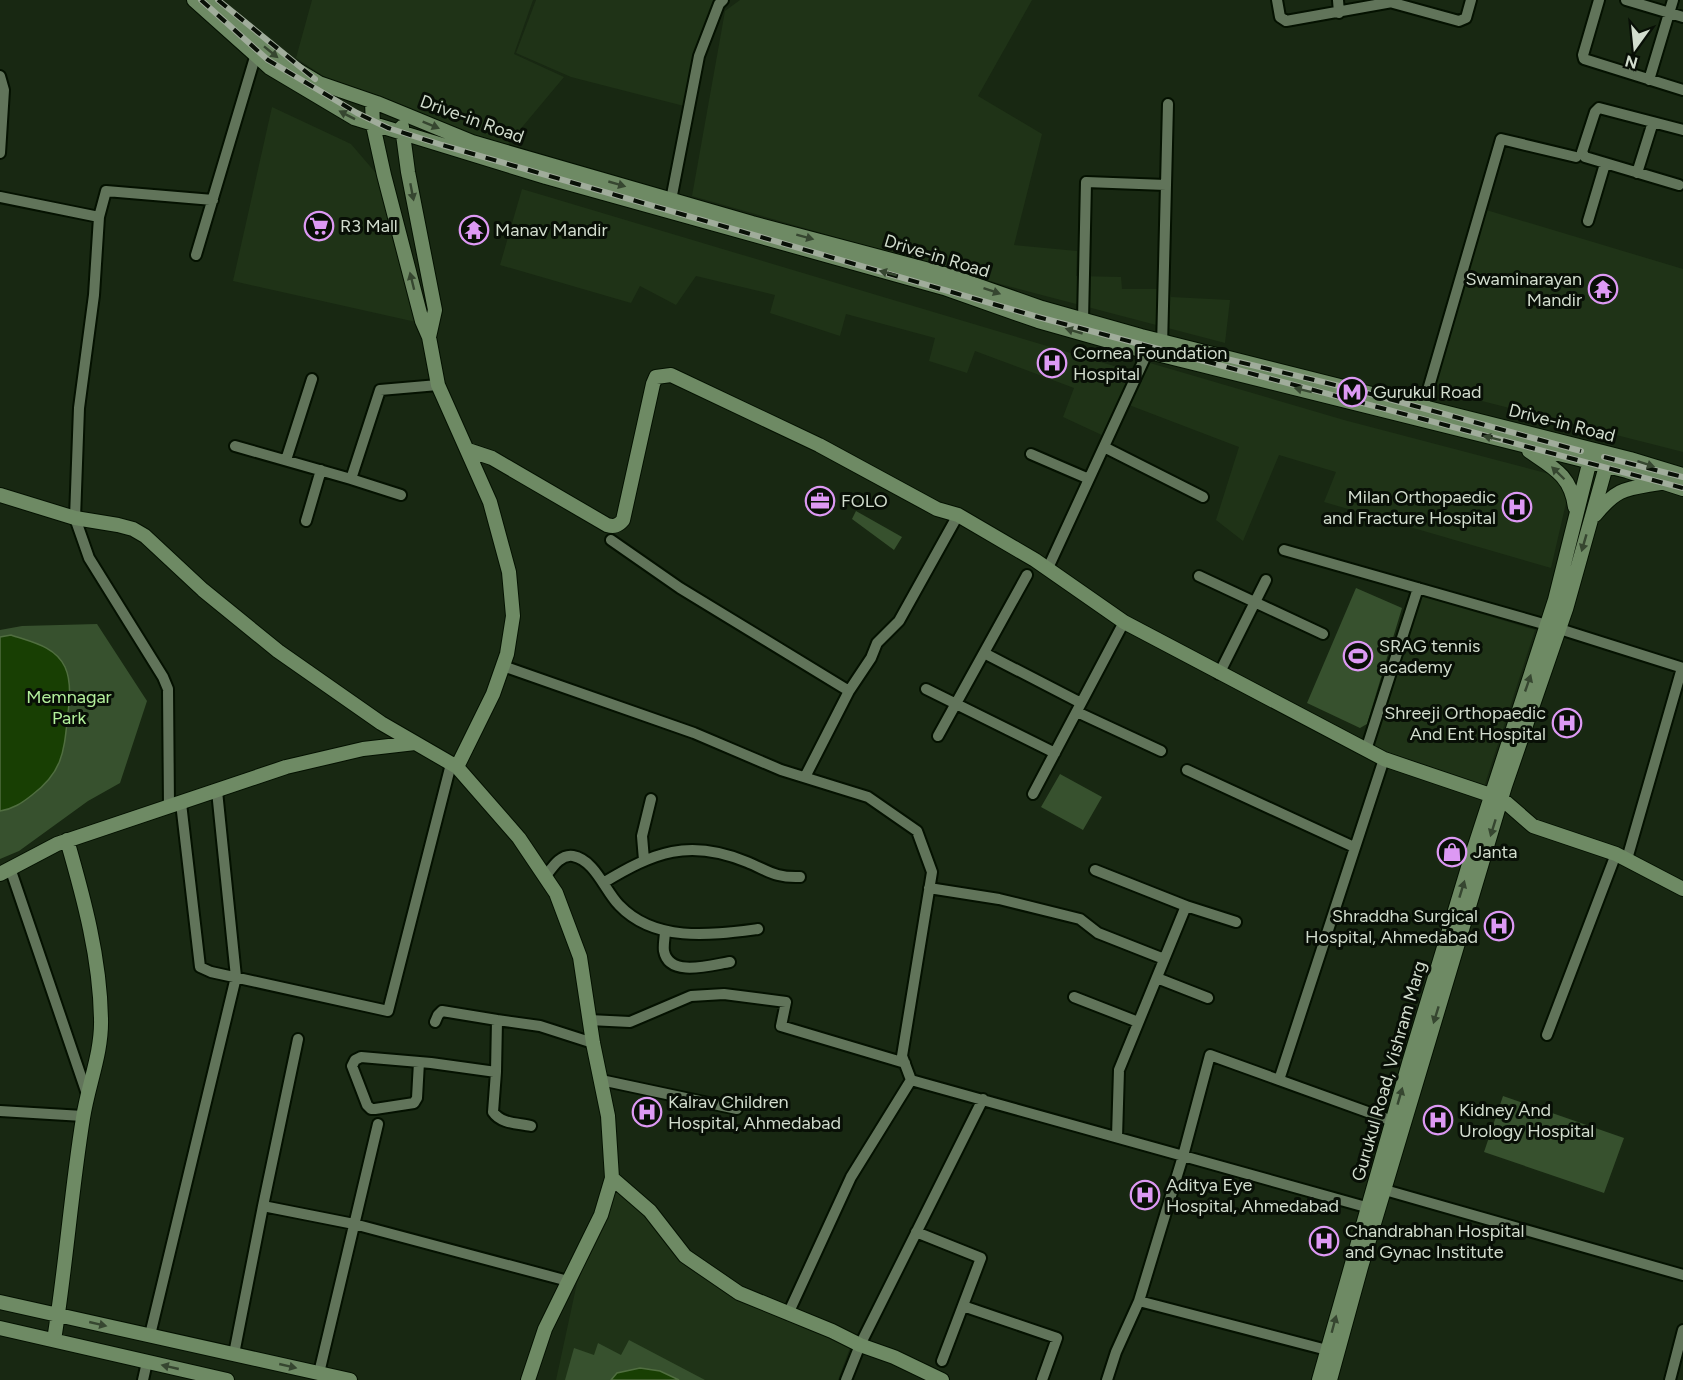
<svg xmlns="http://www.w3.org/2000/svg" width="1683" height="1380" viewBox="0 0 1683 1380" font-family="Figtree,sans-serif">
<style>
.built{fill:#1f3317}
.green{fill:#37512e}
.water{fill:#183f03;stroke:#506e40;stroke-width:1.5}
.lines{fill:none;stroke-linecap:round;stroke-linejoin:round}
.street-casing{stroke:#041100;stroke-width:14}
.secondary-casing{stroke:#041100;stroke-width:16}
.street{stroke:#61745a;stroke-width:10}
.secondary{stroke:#6e8a64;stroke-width:14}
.rail-casing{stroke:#a0ac9b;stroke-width:6}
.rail{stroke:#080f06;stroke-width:4;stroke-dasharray:11;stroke-linecap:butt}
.oneway{fill:#364630}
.labels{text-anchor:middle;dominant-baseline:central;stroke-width:6;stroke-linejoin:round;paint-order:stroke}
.street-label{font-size:18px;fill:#d2ddce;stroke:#080f06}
.poi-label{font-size:18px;fill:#d2ddce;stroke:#080f06;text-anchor:start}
.park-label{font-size:18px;fill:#b3f09c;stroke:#080f06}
</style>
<rect width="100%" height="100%" fill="#182812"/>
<!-- built -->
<path class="built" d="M312,0H533L514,54L564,77L508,144L472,136L328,79L296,58Z
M536,0H715L696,56L684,106L571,77L516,53Z
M740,0H1032L978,96L1042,134L1014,245L1077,251L1076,276L1121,277L1122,289H1170L1171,297L1230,300L1225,343L1004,285L692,196L725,11Z
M272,107L351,144L375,172L403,224L416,322L233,281Z
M522,189L1134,372L1104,436L1063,417L1074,388L975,351L967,373L929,361L935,338L846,314L840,336L770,313L775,295L696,276L676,305L640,286L631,303L500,265Z
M1483,209L1683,269V452L1431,388Z
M1150,363L1344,420L1557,476L1569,490L1551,568L1324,502L1336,472L1279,455L1243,541L1216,520L1239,447L1129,405Z
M1419,595L1535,630L1484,787L1370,746Z
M616,1185L649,1213L684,1259L851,1345L838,1380H556L577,1283Z"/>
<!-- green -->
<path class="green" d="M856,511L902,537L894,550L852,519Z
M1356,588L1402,608L1367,724L1360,728L1307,703Z
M97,624L147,701L120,783L88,801L19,851L0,859V630L22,626Z
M1060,774L1102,797L1083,830L1041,807Z
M1503,1096L1624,1138L1604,1193L1484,1152Z
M629,1340L705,1380H565L574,1348L594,1355L598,1343L621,1355Z"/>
<!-- water -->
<path class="water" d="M11,635C31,642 55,646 65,667C71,680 70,699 68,713C64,750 64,771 32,795C22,803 13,809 0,811V637Z
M640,1368L660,1371L679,1380H611L617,1373Z"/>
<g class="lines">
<!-- street casing -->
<g class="street-casing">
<path id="street" d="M1277,0L1280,17L1286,21L1392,2
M1338,0L1339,13
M1599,0L1583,55L1584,59L1683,90
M1626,0L1683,17
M1386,1L1459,21L1466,18L1471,0
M0,76L4,90L0,153
M1649,80L1673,0
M1637,173L1653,122
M1679,185L1585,157L1582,152L1595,112L1599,108L1683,130
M0,197L99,217L106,191L213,200
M672,205L671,200L699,56L719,4L723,0
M99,217L94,295L79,408L75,518L89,558L163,677L168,689L169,807
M1588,221L1605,164
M196,255L256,54
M1083,320L1086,182L1166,185
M1162,347L1168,104
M1423,407L1501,139L1576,157
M235,446L351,479L380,390L438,385
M1104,447L1203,497
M1031,454L1089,479
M286,460L312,379
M351,479L401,495
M306,521L321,470
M611,540L680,588L849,691
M1284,550L1547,625L1683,668
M1048,568L1148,351
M1199,576L1323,634
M984,653L1081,703
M503,666L694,733L781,770L868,797L917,831L932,872L902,1056L911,1080
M1219,674L1266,580
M926,689L1055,753
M1077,712L1161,751
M938,736L1027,575
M1366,750L1418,588
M1187,770L1354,847
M805,777L849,691L871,658L877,643L899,621L958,515
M1033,794L1124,622
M181,803L200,967L211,972L388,1011L451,764
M1627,859L1682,668
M644,860L642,836L651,799
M10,868L88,1097
M1095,870L1186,906L1236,922
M545,877C552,868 560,854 573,856C595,860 605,891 619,905C655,943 711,935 758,929
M603,883C654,852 689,838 747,862C769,871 775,878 800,877
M929,888L999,899L1080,919L1098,933L1164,959
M665,931C665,937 663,945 664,951C669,978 711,965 730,962
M1157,978L1208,998
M1074,997L1138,1022
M589,1020L630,1022L691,996L724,994L786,1002L781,1026L905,1063
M435,1022L438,1015L442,1011L497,1020
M1547,1035L1616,854
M419,1062L417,1098L414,1103L375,1109H371L367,1105L352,1066L355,1060L361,1057L431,1063L496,1072L497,1020L540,1026L593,1043
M496,1072L493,1112C501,1124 518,1123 531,1126
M601,1080L737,1109
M911,1080L1373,1209
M1279,1080L1384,759
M0,1111L83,1116
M1117,1137L1119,1070L1186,906
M1385,1190L1683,1275
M263,1206L354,1224L568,1281
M916,1232L981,1258L942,1361
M963,1306L1057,1338L1042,1380
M788,1314L851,1177L911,1080
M150,1335L236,977L217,791
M1327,1350L1139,1301L1183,1156L1210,1055L1398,1123
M234,1354L263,1206L298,1039
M319,1373L378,1124
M143,1380L147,1362
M846,1380L860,1345L983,1099
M1107,1380L1116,1352L1139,1301
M1670,1380L1683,1330"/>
</g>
<!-- secondary casing -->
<g class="secondary-casing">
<path id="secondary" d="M194,0L270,68L354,118L546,177L944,288L1038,321L1137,349L1627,471L1683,489
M211,0L276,57L319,83L377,103L472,142L752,223L948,275L1042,308L1141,336L1630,459L1683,475
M372,102L373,125L384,175L422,321L429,337L438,385L490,502L509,572L513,616L507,654L493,694L457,767
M402,127L408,172L435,310L429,337
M468,450L492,458L607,525C614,527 618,526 623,520L653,384L656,377L671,375L819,445L937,509L958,515L1035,560L1124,622L1384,759L1502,799L1533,826L1616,854L1683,889
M1529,451C1554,468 1571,476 1575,507
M0,495L75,518L118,525L133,529L145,536L203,590L278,651L381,723L457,767L519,838L556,893L580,957L593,1043L608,1116L612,1178L601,1215L545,1329L528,1380
M1595,515C1618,487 1626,489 1660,483
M0,874L57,844L286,767L363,749L415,743
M612,1178L650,1211L685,1256L739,1293L832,1331L860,1345L894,1357L942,1380
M0,1302L350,1380
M0,1328L227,1380
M54,1340C66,1266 71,1192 83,1118C88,1085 102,1053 101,1019C100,958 84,899 67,840
M1319,1380L1409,1063L1470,861L1555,600L1591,456
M1330,1380L1361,1267L1505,786L1566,609L1608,459"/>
</g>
<!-- street -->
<use href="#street" class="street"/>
<!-- secondary -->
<use href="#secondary" class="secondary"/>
<!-- rail casing -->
<g class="rail-casing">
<path id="rail" d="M201,0L268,60L357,113L388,128L442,145L1038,317L1683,488
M218,0L315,79
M1218,357L1352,389L1581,451
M1604,457L1683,477"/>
</g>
<!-- rail -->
<use href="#rail" class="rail"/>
</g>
<!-- one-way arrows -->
<defs><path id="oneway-solid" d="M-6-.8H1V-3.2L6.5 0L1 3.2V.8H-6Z" transform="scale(1.5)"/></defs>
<g class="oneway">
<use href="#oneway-solid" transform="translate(271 52) rotate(39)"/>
<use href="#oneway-solid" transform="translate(347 115) rotate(-153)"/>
<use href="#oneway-solid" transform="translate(431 125) rotate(22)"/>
<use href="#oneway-solid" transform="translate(617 184) rotate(16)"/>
<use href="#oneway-solid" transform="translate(412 192) rotate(79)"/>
<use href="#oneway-solid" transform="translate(805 237) rotate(15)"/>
<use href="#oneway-solid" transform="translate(888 273) rotate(-165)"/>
<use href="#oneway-solid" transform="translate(412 281) rotate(-104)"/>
<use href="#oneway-solid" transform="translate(992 291) rotate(19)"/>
<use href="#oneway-solid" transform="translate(1074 331) rotate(-164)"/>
<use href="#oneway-solid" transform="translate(1303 390) rotate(-166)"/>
<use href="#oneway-solid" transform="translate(1492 438) rotate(-166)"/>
<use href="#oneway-solid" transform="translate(1646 464) rotate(18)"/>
<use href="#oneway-solid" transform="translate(1558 473) rotate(-136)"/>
<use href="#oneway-solid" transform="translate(1584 543) rotate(106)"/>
<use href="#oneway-solid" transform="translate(1528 683) rotate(-71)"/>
<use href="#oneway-solid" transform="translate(1493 828) rotate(107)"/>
<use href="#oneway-solid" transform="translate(1462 889) rotate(-73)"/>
<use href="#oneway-solid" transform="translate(1436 1015) rotate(107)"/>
<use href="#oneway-solid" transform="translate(1400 1096) rotate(-74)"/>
<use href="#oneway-solid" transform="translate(98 1324) rotate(13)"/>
<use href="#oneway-solid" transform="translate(1334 1324) rotate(-75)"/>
<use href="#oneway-solid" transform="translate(288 1366) rotate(13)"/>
<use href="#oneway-solid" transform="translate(170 1367) rotate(-167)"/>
</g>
<!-- icons -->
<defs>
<g id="supermarket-ring" transform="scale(1.5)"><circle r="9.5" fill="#080f06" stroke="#dd99f4" stroke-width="1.5"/><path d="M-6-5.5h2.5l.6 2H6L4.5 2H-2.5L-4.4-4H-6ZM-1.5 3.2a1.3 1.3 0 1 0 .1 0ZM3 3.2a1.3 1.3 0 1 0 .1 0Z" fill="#dd99f4"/></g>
<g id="temple-ring" transform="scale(1.5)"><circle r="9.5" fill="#080f06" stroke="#dd99f4" stroke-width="1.5"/><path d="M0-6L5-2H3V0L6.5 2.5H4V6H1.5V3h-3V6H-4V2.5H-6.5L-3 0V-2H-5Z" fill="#dd99f4"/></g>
<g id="hospital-ring" transform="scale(1.5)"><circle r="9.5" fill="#080f06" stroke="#dd99f4" stroke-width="1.5"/><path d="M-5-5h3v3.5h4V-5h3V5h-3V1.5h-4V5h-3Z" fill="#dd99f4"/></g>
<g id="metro-ring" transform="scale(1.5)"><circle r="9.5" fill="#080f06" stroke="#dd99f4" stroke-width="1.5"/><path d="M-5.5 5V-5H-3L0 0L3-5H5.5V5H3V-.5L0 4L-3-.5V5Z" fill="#dd99f4"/></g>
<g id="office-ring" transform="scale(1.5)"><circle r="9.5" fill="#080f06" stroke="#dd99f4" stroke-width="1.5"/><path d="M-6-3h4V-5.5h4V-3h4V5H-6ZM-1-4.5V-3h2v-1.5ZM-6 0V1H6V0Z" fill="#dd99f4"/></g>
<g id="stadium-ring" transform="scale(1.5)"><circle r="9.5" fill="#080f06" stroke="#dd99f4" stroke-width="1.5"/><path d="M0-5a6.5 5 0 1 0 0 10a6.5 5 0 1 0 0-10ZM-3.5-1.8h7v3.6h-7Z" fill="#dd99f4"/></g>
<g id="shop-ring" transform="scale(1.5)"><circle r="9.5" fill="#080f06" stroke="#dd99f4" stroke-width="1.5"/><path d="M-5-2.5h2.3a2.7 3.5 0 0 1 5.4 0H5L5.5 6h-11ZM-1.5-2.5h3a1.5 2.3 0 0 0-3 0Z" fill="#dd99f4"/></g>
</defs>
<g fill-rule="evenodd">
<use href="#supermarket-ring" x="319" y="226"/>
<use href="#temple-ring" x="474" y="230"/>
<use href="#temple-ring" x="1603" y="289"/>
<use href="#hospital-ring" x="1052" y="363"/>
<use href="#metro-ring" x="1352" y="392"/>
<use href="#office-ring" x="820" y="501"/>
<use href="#hospital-ring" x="1517" y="507"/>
<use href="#stadium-ring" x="1358" y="656"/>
<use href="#hospital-ring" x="1567" y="723"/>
<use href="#shop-ring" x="1452" y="852"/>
<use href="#hospital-ring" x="1499" y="926"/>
<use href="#hospital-ring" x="647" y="1112"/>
<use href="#hospital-ring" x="1438" y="1120"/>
<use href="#hospital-ring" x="1145" y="1195"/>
<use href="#hospital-ring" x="1324" y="1241"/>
</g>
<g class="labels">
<!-- street labels -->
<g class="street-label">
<text transform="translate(472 119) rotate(20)">Drive-in Road</text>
<text transform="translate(937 256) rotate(17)">Drive-in Road</text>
<text transform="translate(1562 423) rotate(14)">Drive-in Road</text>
<text transform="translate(1389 1071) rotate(-74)">Gurukul Road, Vishram Marg</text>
</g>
<!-- poi labels -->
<g class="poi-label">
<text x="340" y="226">R3 Mall</text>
<text x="495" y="230">Manav Mandir</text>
<text x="1582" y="279" text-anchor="end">Swaminarayan<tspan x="1582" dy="21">Mandir</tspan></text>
<text x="1073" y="353">Cornea Foundation<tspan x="1073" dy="21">Hospital</tspan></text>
<text x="1373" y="392">Gurukul Road</text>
<text x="1496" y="497" text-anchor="end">Milan Orthopaedic<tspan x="1496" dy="21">and Fracture Hospital</tspan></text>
<text x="841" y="501">FOLO</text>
<text x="1379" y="646">SRAG tennis<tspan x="1379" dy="21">academy</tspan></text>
<text x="1546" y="713" text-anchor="end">Shreeji Orthopaedic<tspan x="1546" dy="21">And Ent Hospital</tspan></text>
<text x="1473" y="852">Janta</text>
<text x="1478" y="916" text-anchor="end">Shraddha Surgical<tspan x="1478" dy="21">Hospital, Ahmedabad</tspan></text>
<text x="668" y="1102">Kalrav Children<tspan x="668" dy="21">Hospital, Ahmedabad</tspan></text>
<text x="1459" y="1110">Kidney And<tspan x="1459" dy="21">Urology Hospital</tspan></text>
<text x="1166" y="1185">Aditya Eye<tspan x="1166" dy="21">Hospital, Ahmedabad</tspan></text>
<text x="1345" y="1231">Chandrabhan Hospital<tspan x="1345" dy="21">and Gynac Institute</tspan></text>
</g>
<!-- park labels -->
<g class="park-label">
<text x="69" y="697">Memnagar<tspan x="69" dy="21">Park</tspan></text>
</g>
</g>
<!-- north arrow -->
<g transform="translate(1635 48) rotate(195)" stroke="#080f06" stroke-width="4.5" paint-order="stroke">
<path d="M0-4.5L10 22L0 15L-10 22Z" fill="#d2ddce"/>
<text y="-9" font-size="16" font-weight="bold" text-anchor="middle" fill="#d2ddce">N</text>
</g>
</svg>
